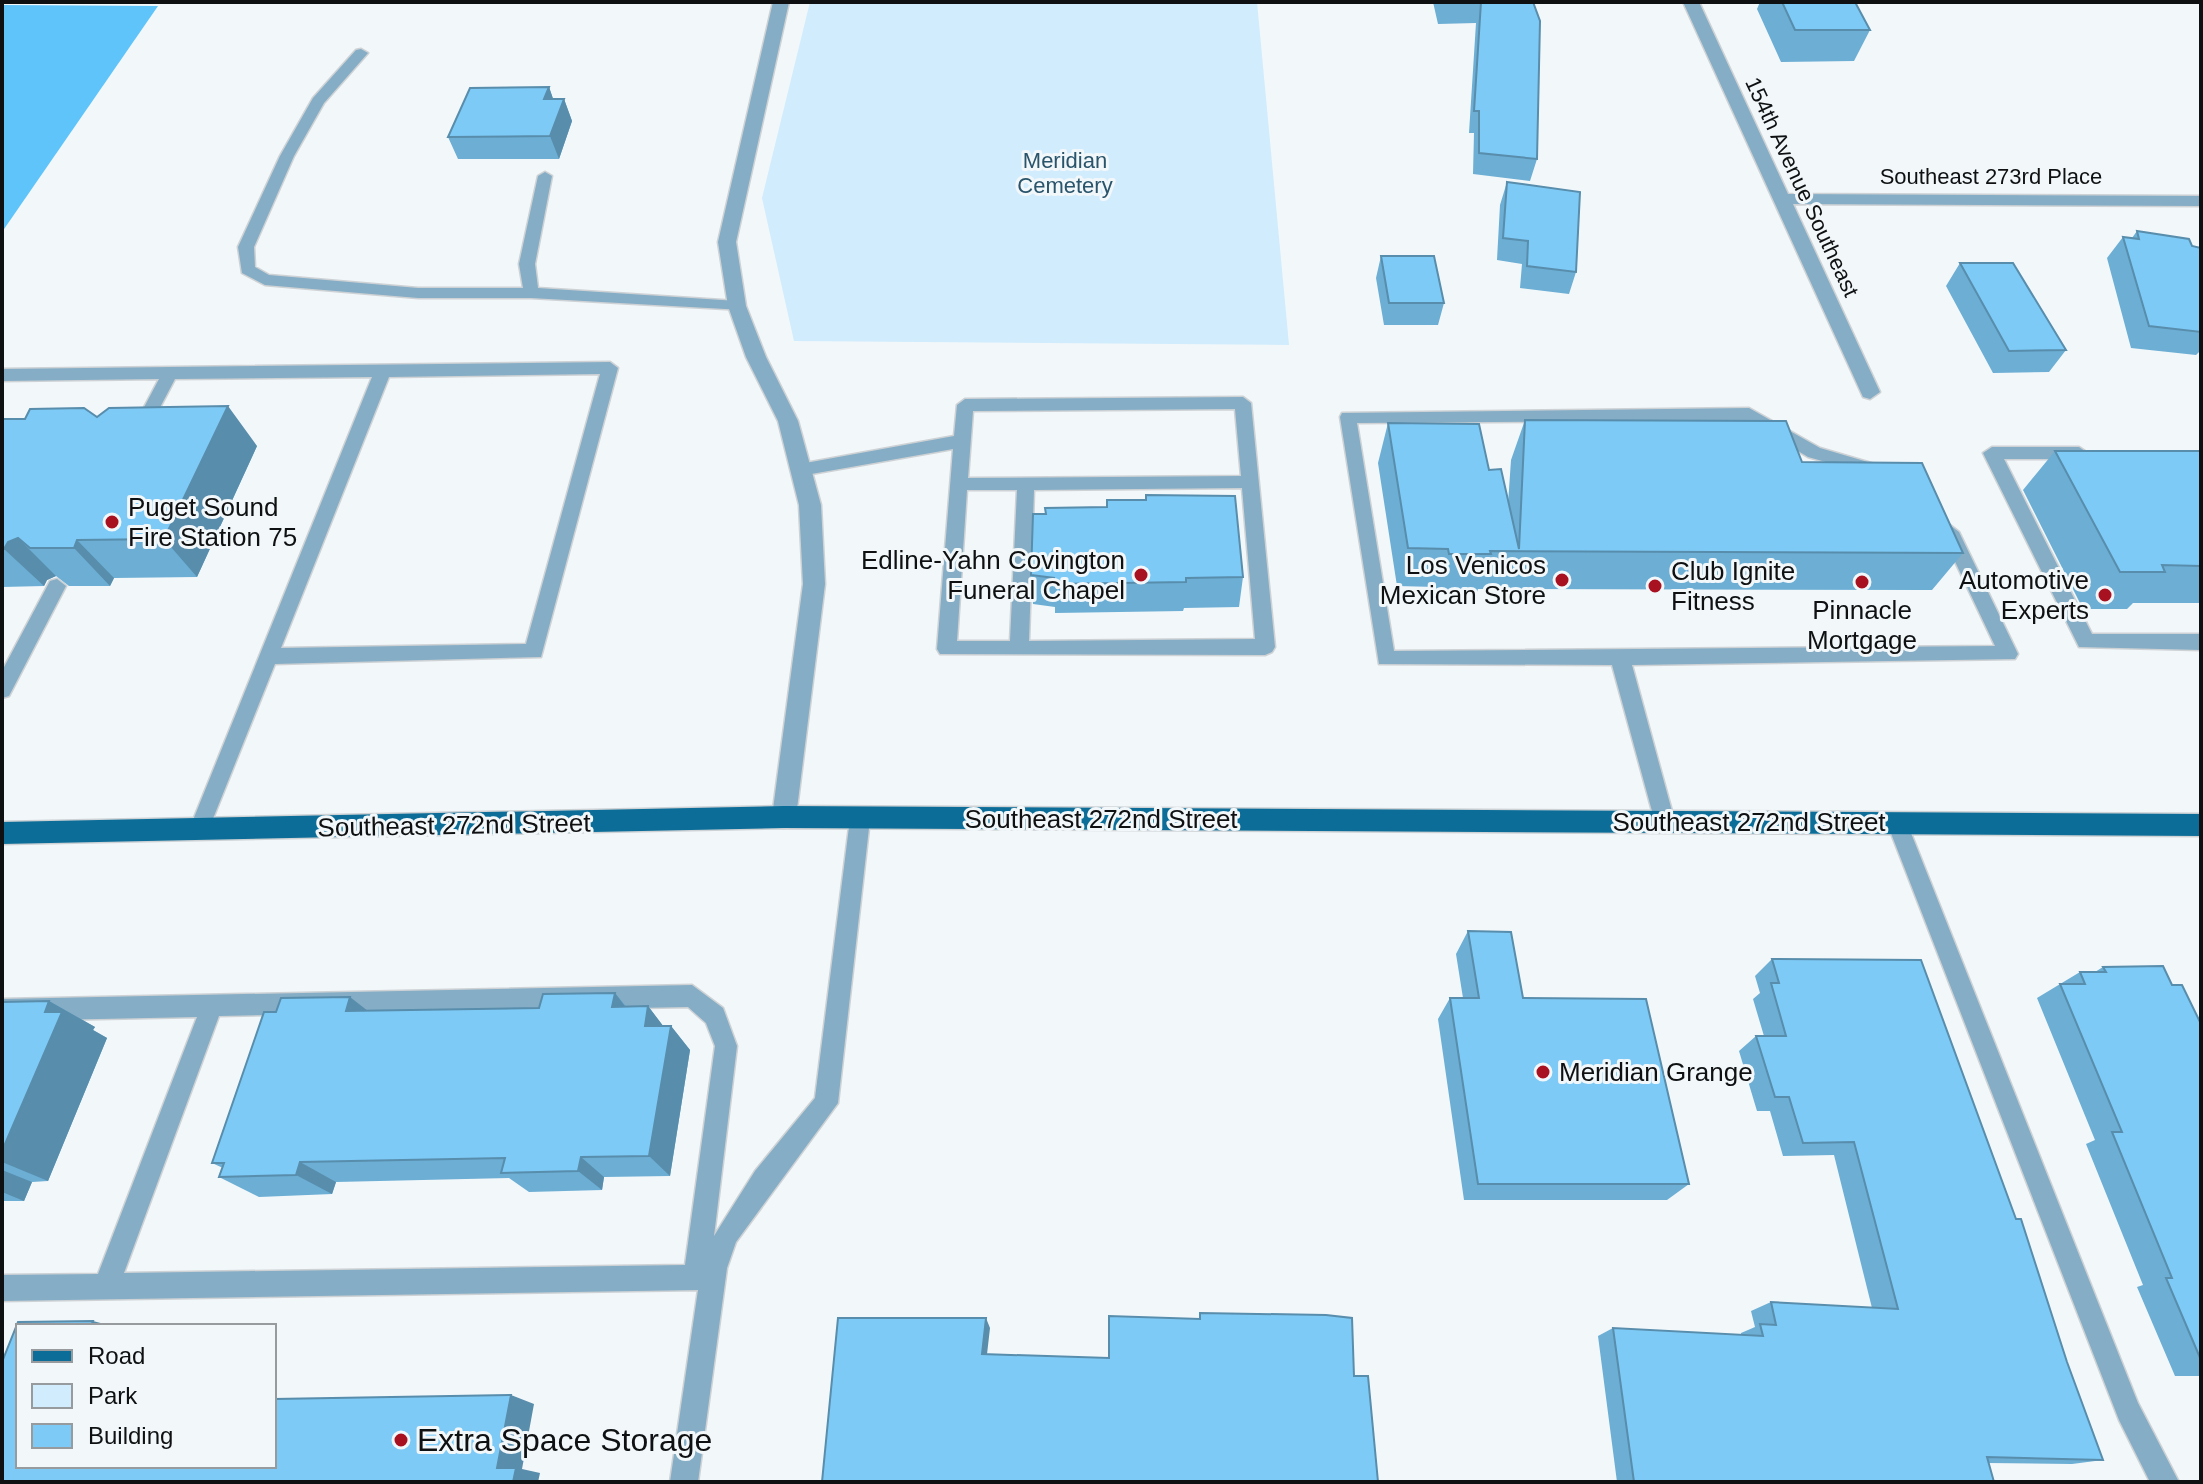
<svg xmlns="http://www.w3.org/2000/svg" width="2203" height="1484" viewBox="0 0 2203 1484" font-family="Helvetica,sans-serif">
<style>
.green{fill:#d0ecfd}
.forest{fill:#5ec4fa}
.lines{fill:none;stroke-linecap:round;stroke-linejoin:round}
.service-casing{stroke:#ced2d5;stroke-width:3}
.minor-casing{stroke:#ced2d5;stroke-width:3}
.tertiary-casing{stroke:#ced2d5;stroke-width:3}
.primary-casing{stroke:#ced2d5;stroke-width:3}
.service{fill:#85adc5;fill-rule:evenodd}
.minor{fill:#85adc5;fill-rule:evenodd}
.tertiary{fill:#85adc5;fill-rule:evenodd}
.primary{fill:#0c6e98;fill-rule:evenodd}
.wall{fill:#6caed4}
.shaded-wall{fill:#588dac}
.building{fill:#7ecaf6;stroke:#588dac;stroke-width:2}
.poi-dot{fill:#a81120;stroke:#f2f7fa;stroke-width:3}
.labels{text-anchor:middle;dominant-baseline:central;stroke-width:6;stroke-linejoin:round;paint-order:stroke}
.far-park-label{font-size:22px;fill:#29546b;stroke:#f2f7fa}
.far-street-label{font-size:22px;fill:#0e1011;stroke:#f2f7fa}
.poi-label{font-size:26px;fill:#0e1011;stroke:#f2f7fa;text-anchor:start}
.street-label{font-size:26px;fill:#0e1011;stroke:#f2f7fa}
.near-poi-label{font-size:32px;fill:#0e1011;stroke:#f2f7fa;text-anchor:start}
</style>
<rect width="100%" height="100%" fill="#f2f7fa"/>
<!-- green -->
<path class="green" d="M810,2H1257L1289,345L794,341L762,198Z"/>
<!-- forest -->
<path class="forest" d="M2,5L158,6L2,232Z"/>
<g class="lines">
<!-- service casing -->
<g class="service-casing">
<path id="service" d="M361,49L368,53L324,103L294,156L254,247L255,267L269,275L418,288H523L519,264L538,176L545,172L552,176L535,264L538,288L737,301L745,306L743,310L531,298H418L265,285L242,273L238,247L280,156L313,98L356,50Z
M610,362L618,368L541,657L275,664L206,836L199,839L192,836L189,830L372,377L175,379L146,434L140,436L132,430L159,379L2,381V369ZM600,374L526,644L281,648L389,377Z
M1243,397L1251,403L1275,647L1272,652L1265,655L940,654L937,649L953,449L800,476L791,470L800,464L954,436L957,405L965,399ZM1235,409L1241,476L968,478L973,411ZM1242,488L1255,639L1029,641L1034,490ZM967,490H1017L1010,641H957Z
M1749,408L1820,448L1878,465L1881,469L1872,475L1808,457L1746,420L1357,423L1394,651L1995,646L1941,532L1950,525L1959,532L2018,654L2015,659L1632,665L1675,822L1672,828L1665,831L1658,828L1655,822L1612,665L1379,664L1340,417L1342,413Z
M1992,447H2079L2088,453L2079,459H2004L2092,634H2201V650L2079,647L1983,453Z
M57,579L66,586L9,696L2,698V671L50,581Z
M860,810L867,813L870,819L838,1103L736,1242L727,1268L698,1482H670L698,1290L2,1301V1275L98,1274L197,1017L2,1021V999L692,985L723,1008L737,1046L714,1236L755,1171L815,1098L850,819L853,813ZM688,1007L706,1023L715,1046L685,1265L124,1273L219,1016Z
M1897,814L1904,817L1907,823L2138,1403L2179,1482H2150L2119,1420L1887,823L1890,817Z"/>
</g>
<!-- minor casing -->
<g class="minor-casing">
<path id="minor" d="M1683,2H1699L1788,194L2201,196V206L1793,204L1880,392L1870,399L1863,397Z"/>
</g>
<!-- tertiary casing -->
<g class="tertiary-casing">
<path id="tertiary" d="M773,2H789L736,242L746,306L766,357L798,421L821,505L825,584L796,817L793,825L784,828L775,825L772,817L803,584L799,505L778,421L746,357L728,306L718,242Z"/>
</g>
<!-- primary casing -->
<g class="primary-casing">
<path id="primary" d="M784,806L2201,814V836L784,828L2,844V822Z"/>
</g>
<!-- service -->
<use href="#service" class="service"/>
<!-- minor -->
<use href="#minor" class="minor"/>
<!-- tertiary -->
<use href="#tertiary" class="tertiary"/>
<!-- primary -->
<use href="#primary" class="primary"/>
</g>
<!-- wall -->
<path class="wall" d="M1433,2H1533L1537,159L1530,181L1473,174L1474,133H1469L1476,23L1438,24Z
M1760,2H1855L1870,30L1854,61L1781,62L1757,9Z
M549,87L553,99H564L572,121L559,159H458L448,137Z
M1507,182L1576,272L1569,294L1520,288L1522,264L1497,260L1500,205Z
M2137,231L2192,246L2201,248V350L2196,355L2131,348L2107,258L2123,237L2132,238Z
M1381,256L1444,303L1438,325H1384L1376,278Z
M1960,263L2066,350L2049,372L1993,373L1946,286Z
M97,417L257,446L197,577L114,578L110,586H69L56,576L47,580L44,586L2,587V419Z
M1525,420L1802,462L1963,553L1932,590L1478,589L1477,592H1436V587L1397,586L1378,463L1388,423L1489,470L1508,504L1511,460Z
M2055,451H2201V603H2133L2127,609H2083L2023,490Z
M1031,575L1243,577L1239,607L1184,608L1183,611L1055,613V607L1033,604Z
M1468,931L1523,998L1689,1184L1667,1200H1464L1438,1019L1450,998H1463L1456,954Z
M1772,959L2067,1362L2103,1460L2072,1464L1988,1463L1994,1482H1617L1598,1336L1613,1328L1741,1335V1333L1755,1327L1751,1311L1771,1302L1872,1308L1834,1155L1783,1156L1770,1111H1757L1739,1051L1756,1036H1764L1753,999L1760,993L1755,976Z
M2103,967L2172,985L2201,1024V1376H2175L2137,1287L2143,1285L2086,1144L2095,1140L2037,998L2080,972H2095Z
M615,993L626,1006H648L663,1026H671L690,1050L670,1176L604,1177L602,1190L529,1192L509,1178L336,1182L332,1194L259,1197L219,1177L223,1168L212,1163L367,1010L539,1008Z
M49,1001L95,1027L93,1030L107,1038L48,1181L32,1182L24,1201H2V1002Z"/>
<!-- shaded-wall -->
<path class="shaded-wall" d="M549,87L557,110L544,99Z
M564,99L572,121L559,159L550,136Z
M228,406L257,446L197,577L164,539Z
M18,538L56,576L47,580L44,586L4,549L8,542Z
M77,540L114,578L110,586L74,548Z
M615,993L635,1019L612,1007Z
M350,997L382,1022L346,1011Z
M49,1001L95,1027L93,1030L107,1038L48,1181L2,1162V1151Z
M648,1006L667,1031L645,1026Z
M671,1026L690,1050L670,1176L649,1156Z
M581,1157L604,1177L602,1190L578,1171Z
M300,1162L336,1182L332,1194L296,1175Z
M2,1170L32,1182L24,1201L2,1192Z
M986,1318L990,1328L986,1363L982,1354Z
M93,1321L112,1326H91Z
M511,1395L534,1404L522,1469L540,1473L538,1482H513L497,1468Z"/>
<!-- building -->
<path class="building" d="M1481,2H1533L1540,21L1537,159L1479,153V111H1474Z
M1782,2H1855L1870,30H1795Z
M549,87L544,99H564L550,136L448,137L470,88Z
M1507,182L1580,192L1576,272L1527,266L1528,241L1503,238Z
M2137,231L2189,239L2192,246L2201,248V332L2149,326L2123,237L2139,239Z
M1381,256H1434L1444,303H1389Z
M1960,263H2013L2066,350L2009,351Z
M228,406L164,539L77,540L74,548H30L18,538L8,542L4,549H2V419H25L30,409L84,408L97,417L109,408Z
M1525,420L1786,421L1802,462L1922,463L1963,553L1490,551L1491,554H1449L1448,549L1408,548L1388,423L1479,424L1489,470L1501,469L1519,549Z
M2055,451H2201V566L2162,565L2165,572H2120Z
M1146,495L1235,496L1243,577L1186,578V582L1054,584V578L1031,575L1033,514H1046L1045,508L1107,507V500H1146Z
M1468,931L1511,932L1523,998L1646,999L1689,1184H1478L1450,998H1479Z
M1772,959L1921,960L2016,1219H2021L2067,1362L2103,1460L1987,1457L1994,1482H1634L1613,1328L1763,1336L1760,1324L1776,1325L1771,1302L1898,1309L1854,1142L1803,1143L1789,1097H1775L1756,1036H1786L1771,983H1779Z
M2163,966L2172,985H2182L2201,1024V1360L2166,1278H2172L2112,1132H2122L2060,984H2085L2080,972H2106L2103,967Z
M615,993L612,1007L648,1006L645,1026H671L649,1156L581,1157L578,1171L501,1173L505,1158L300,1162L296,1175L219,1177L224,1163H212L264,1012H276L281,998L350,997L346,1011L539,1008L543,994Z
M49,1001L45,1012H62L2,1151V1002Z
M1200,1313L1326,1315L1352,1318L1354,1376H1368L1378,1482H822L838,1318H986L982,1354L1109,1358V1316L1200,1319Z
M93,1321L91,1326H18V1466H274V1399L511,1395L497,1468H516L513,1482H2V1362L18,1322Z"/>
<!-- markers -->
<g class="poi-dot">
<circle cx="112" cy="522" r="8"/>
<circle cx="1141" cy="575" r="8"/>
<circle cx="1562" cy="580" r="8"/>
<circle cx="1862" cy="582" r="8"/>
<circle cx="1655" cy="586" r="8"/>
<circle cx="2105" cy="595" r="8"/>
<circle cx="1543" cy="1072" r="8"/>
<circle cx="401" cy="1440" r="8"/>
</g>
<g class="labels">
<!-- far-park labels -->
<g class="far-park-label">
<text x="1065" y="160">Meridian<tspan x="1065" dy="25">Cemetery</tspan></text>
</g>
<!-- far-street labels -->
<g class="far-street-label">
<text x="1991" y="176">Southeast 273rd Place</text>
<text transform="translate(1802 187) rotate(65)">154th Avenue Southeast</text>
</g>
<!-- poi labels -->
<g class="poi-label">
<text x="128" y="507">Puget Sound<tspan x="128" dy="30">Fire Station 75</tspan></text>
<text x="1125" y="560" text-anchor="end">Edline-Yahn Covington<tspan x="1125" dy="30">Funeral Chapel</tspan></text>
<text x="1546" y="565" text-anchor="end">Los Venicos<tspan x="1546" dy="30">Mexican Store</tspan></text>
<text x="1671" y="571">Club Ignite<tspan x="1671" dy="30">Fitness</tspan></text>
<text x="2089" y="580" text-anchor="end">Automotive<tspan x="2089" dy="30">Experts</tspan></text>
<text x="1862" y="610" text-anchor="middle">Pinnacle<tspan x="1862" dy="30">Mortgage</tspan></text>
<text x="1559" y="1072">Meridian Grange</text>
</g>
<!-- street labels -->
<g class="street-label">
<text x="1101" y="819">Southeast 272nd Street</text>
<text x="1749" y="822">Southeast 272nd Street</text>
<text transform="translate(454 825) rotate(-1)">Southeast 272nd Street</text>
</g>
<!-- near-poi labels -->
<g class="near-poi-label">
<text x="417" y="1440">Extra Space Storage</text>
</g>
</g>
<!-- border -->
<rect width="2203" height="1484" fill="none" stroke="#0e1011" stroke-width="8"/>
<!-- legend -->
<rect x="16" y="1324" width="260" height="144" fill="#f2f7fa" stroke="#979b9d" stroke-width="2"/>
<rect x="32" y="1350" width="40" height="12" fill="#0c6e98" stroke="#979b9d" stroke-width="2"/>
<text x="88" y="1364" font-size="24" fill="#0e1011">Road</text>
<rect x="32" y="1384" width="40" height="24" fill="#d0ecfd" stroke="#979b9d" stroke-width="2"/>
<text x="88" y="1404" font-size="24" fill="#0e1011">Park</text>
<rect x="32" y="1424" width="40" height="24" fill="#7ecaf6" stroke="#979b9d" stroke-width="2"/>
<text x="88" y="1444" font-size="24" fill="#0e1011">Building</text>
</svg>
